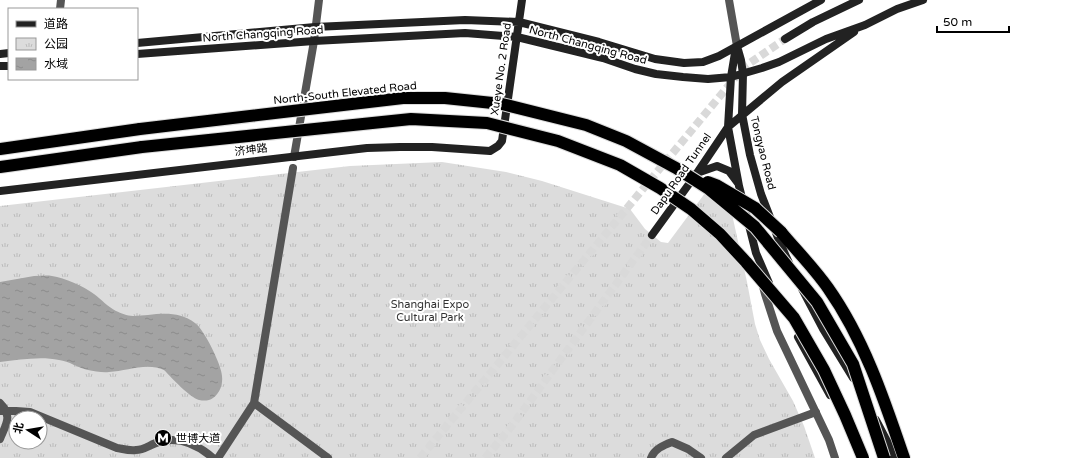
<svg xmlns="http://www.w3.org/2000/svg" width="1073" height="458" viewBox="0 0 1073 458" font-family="'Varela Round','Noto Sans SC',sans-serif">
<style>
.park{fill:url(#park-tufts);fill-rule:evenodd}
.water{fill:url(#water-ripples)}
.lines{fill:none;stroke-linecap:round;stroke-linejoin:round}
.secondary-tunnel{stroke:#d9d9d9;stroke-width:8;stroke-dasharray:8 4;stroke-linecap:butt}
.highway-casing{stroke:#dbdbdb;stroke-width:14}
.street{stroke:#555;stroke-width:8}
.secondary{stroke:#222;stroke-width:8}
.highway{stroke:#000;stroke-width:12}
.highway-bridge-casing{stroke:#dbdbdb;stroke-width:14;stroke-linecap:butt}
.highway-bridge{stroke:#000;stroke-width:12}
.labels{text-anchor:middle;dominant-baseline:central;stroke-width:4;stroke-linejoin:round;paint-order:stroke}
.street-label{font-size:11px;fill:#000;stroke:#fff}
.park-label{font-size:11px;fill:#333;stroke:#fff}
.poi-label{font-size:11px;fill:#000;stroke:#fff;text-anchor:start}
</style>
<defs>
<pattern id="park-tufts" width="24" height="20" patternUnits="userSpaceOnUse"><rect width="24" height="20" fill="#dcdcdc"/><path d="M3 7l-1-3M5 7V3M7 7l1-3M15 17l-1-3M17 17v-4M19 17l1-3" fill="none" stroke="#bbb"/></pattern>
<pattern id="water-ripples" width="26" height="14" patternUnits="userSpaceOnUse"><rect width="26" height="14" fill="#a3a3a3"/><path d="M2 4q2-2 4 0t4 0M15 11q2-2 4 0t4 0" fill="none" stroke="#8b8b8b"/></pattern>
</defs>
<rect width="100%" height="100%" fill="#fff"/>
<!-- park -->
<path class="park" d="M442,162L506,172L542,181L630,209L645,229L661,242L668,243L714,181L717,180L723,181L726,187L747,282L755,324L760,340L769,359L793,401L804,426L815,458H0V206L350,166ZM16,418H40V442H16Z"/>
<!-- water -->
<path class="water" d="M34,276C40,276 46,275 52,276C65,278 83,286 94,294C101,299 108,307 116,311C121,313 127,316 133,316C138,316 144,315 148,315C164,313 181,312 195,323C204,329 222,366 222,376C223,384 220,393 213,398C209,401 204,401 199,400C189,397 172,378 164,370C147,362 127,371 109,372C103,373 94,371 88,370C78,368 69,361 59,360C40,356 19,360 0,362V282Z"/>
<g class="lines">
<!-- secondary-tunnel -->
<path class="secondary-tunnel" d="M420,458L744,67L785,39
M485,458L511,427L652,235"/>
<!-- highway casing -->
<g class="highway-casing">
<path id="highway" d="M0,149L140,129
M0,167L142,147
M781,232C796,250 814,268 828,288C864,339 884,399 904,458"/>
</g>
<!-- street -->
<path class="street" d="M729,0L737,46
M60,9L61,0
M294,157L314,41L319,0
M762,283L765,294L777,331L829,440L835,458
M0,403C13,416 6,424 0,439
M254,403L328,458
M0,411H16L30,412L117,448C123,449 130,451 136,450C144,450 151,444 159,442C179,436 198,445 213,458
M218,458L254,403L293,168
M651,458C654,449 664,445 672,442L688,449L701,458
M726,458L754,435L816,412"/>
<!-- secondary -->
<path class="secondary" d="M785,39L813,22L859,0
M137,43L315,27L465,20L519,22L599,42L655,59L684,63L703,62L719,56L821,0
M737,46L741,60L743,74L742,114L750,155L761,194L780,243L789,263
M736,47L731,77L728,127L739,186L756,253L769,283
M0,54L9,53
M137,54L314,41L465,33L517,37L603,58L635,69L656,74L683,77L708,79L731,77L762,68L779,62L826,39L865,25L897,9L923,0
M0,66H9
M697,173L717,166L729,171L738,183
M0,191L367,148L400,147H432L490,151L498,146L502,141L522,0
M652,235L697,173L728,127L782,82L854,32
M802,289L823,329L853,378
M798,337L830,395
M876,420L887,441L893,458"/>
<!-- highway -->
<use href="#highway" class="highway"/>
<!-- highway-bridge casing -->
<g class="highway-bridge-casing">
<path id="highway-bridge" d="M140,129L403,98H445L502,104L586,125L626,141L676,168L709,189L755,227L817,302L853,364L884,458
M142,147L411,119L487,123L558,141L620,165L660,188L691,209L720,234L746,262L794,318L824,370L845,415L863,458
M708,182L716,185L755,208L781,232"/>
</g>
<!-- highway-bridge -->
<use href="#highway-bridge" class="highway-bridge"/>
</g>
<!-- icons -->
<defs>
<g id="metro-disc" transform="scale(0.9)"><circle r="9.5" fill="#000" stroke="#fff"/><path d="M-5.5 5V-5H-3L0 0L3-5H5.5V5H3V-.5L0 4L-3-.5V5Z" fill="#fff"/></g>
</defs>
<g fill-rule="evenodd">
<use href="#metro-disc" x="163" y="438"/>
</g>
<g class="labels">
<!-- street labels -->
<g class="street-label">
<text transform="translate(263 34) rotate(-4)">North Changqing Road</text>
<text transform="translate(588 45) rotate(15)">North Changqing Road</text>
<text transform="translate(501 69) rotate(-82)">Xueye No. 2 Road</text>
<text transform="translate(345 93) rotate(-6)">North-South Elevated Road</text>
<text transform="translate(251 150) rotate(-7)">济坤路</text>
<text transform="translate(763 153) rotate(76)">Tongyao Road</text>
<text transform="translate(681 174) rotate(-55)">Dapu Road Tunnel</text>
</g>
<!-- park labels -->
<g class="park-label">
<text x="430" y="304">Shanghai Expo<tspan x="430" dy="13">Cultural Park</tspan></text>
</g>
<!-- poi labels -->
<g class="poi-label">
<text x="176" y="438">世博大道</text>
</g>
</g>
<!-- legend -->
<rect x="8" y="8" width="130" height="72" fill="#ffffff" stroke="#999999"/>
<rect x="16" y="21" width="20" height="6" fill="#222222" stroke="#999999"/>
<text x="44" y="28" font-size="12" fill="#000000">道路</text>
<rect x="16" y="38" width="20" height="12" fill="url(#park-tufts)" stroke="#999999"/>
<text x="44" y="48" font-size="12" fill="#000000">公园</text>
<rect x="16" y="58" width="20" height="12" fill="url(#water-ripples)" stroke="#999999"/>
<text x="44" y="68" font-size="12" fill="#000000">水域</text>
<!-- north arrow -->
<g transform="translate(28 430) rotate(282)"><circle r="19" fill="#ffffff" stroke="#999999"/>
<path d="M0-3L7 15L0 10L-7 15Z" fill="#000000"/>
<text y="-6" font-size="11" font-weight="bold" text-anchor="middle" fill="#000000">北</text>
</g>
<!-- scale -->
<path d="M937 26v6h72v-6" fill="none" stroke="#000000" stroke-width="2"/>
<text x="943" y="26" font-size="12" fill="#000000" stroke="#ffffff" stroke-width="3" paint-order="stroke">50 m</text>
</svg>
